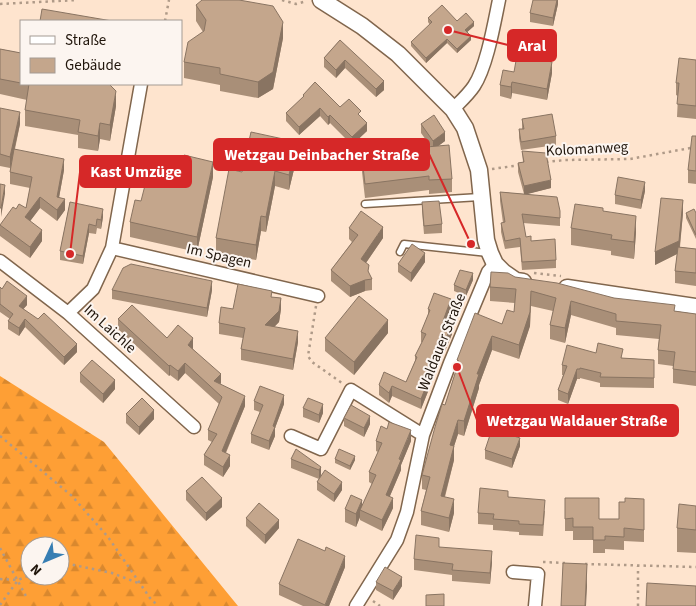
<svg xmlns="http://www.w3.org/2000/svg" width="696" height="606" viewBox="0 0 696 606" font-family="'Source Sans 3',sans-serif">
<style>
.forest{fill:url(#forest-firs);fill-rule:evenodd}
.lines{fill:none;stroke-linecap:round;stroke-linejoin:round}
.service-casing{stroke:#81664d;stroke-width:9}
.minor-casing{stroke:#81664d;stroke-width:15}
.tertiary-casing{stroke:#81664d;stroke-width:19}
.path{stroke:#af9a88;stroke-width:2.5;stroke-dasharray:2.5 4;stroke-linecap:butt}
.service{stroke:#fff;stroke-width:6}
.minor{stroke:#fff;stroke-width:12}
.tertiary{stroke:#fff;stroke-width:16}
.wall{fill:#a98f78}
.shaded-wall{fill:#897462}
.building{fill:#c4a68c;stroke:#897462}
.labels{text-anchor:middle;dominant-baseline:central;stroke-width:4;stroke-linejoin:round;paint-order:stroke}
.street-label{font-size:15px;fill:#20150b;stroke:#fcf5f0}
.leader{fill:none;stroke:#d62828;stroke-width:2}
.callout-dot{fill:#d62828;stroke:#fcf5f0;stroke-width:2}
.callout{fill:#d62828;stroke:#d62828;stroke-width:2}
.callout-label{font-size:16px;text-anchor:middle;font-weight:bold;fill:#fff}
</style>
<defs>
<pattern id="forest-firs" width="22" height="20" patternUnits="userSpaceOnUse" patternTransform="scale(1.25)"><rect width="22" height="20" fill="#fe9f35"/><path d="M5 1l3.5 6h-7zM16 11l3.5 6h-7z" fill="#d9882e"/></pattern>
</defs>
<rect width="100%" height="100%" fill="#fee4ce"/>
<!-- forest -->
<path class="forest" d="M0,376L104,442L238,606H0ZM30,546H60V576H30Z"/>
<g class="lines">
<!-- service casing -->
<g class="service-casing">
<path id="service" d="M365,204L480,197
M400,252L404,244L488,253"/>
</g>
<!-- minor casing -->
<g class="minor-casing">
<path id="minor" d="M453,109C460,102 468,95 474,86C487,66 494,24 499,0
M112,248L141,84
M0,261L68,313L194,427
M68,313L93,289L112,248L318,296
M291,436L321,449L351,390L423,435
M513,572L538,574L535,606
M356,606L397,540L407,512L423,435L450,363L488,272L495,264"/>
</g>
<!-- tertiary casing -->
<g class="tertiary-casing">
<path id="tertiary" d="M321,0L362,26L398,54L453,109L465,128L479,170L486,240L490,253L495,264L503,272L516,281L523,282
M567,288L696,307"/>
</g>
<!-- path -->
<path class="path" d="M282,0L296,4L307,1
M0,4L77,0
M165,21L169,0
M546,162L565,160L630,159L696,147
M492,169L521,165
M534,273L561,276
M316,306L308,356L312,362L342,383
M0,436L72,496L108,537L150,598L158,606
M0,548L27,598
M543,562L565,563
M60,564L64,563L112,573L138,583
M585,564L696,567
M0,579L18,580L30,575
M373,601L380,606
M0,605L18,580
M638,606V566"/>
<!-- service -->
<use href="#service" class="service"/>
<!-- minor -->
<use href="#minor" class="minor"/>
<!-- tertiary -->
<use href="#tertiary" class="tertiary"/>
</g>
<!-- wall -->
<path class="wall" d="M558,0V4L553,26L530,22V13Z
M196,5L283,38L273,89L258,98L220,91V85L184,78V62L203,32L196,21Z
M428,18L457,21L474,26L467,32L471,40L457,53L447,43L426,63L411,46V42L430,25L428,22Z
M340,40L384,90L376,97L345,68L336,78L324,67V58Z
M0,49L21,53V84H110L116,106L110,141L100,139L98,151L78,148V135L25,126V110L27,100L0,94Z
M696,60V119L677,117L678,96L676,95V83Z
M514,72L552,73L547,100L512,93L511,99L500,96V85Z
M303,95L340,107L361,117L367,131L352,145L330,123L328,125L320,116L299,135L286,121V113L303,98Z
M0,108L20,124L15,149L64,170L59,198L65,210L57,221L40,208L30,221L42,241L30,258L0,236V225L16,209L26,208L30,188L10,184V168L0,166Z
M522,119L556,136V145L521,150L519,138V129H522Z
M421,124L445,141L438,146L452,179V192L429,194V190L365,198L362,172V158H387L426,152V147H431L421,133Z
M696,136V184L688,183V170Z
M522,151L551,188L526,194L560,211V226L523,223L526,237L556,260V268L522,270L520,247L505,249L501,232V223H503L500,201V192L524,194L518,172V163L523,162Z
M297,157L289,190L275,186L266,232L261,231L256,260L216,253V238L242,172Z
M213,177L197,252L130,237V222L141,201Z
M645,191L641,209L615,204V195Z
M70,202L103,217L101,229L97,228L96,234L89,233L83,264L60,260V251Z
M422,202L442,224V233L424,234L422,211Z
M603,211L636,232L634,259L611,255V251L571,245V228Z
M683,213L680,247L696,249V286L675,283V271L677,254L655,265Z
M686,213H696V239L686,218Z
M349,228L383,238L366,263L369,274L372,279V290L365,291L350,297L331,281V270L352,242L349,239Z
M425,262L411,282L398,272V264Z
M515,277L675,311L696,314V386L673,383V366L658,364V350L659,339L616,335V328L571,315L565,343L550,339V325L553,311L531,306L530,326L519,359L492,350L479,385V388L464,436L458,434L454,446V460L445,497L454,513L449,532L421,525V511L426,490L422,489V475L457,368V360L502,324L514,312L515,303L490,301V287Z
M473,280L466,296L454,291V285Z
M0,287L27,305L23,309L77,352L64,365L25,327L19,336L8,329V321L10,319L0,312Z
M112,290H212L207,317L112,299Z
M272,297L281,309L279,322L274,327L298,342L293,370L241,360V349L243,338L219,334V323L233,309Z
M428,309H451L446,322L452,334L445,351H443L428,379L429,389L421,409L392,396L389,403L379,395V385L406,382L415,361V356L422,342H421V332L428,316Z
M118,319L193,349L220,384L245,406L226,453L230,466L223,477L204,465V455L212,442L208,440V430L219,404L185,373L178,381L170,375L169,376L118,329Z
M388,333L354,375L325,351V338Z
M596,353L623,358L654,360V388L600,387V383L580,378V379H577L568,404L558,400V390L563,375H562V365Z
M80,373L115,389L103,403L80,382Z
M254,401L284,404L275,428V436L269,450L251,443V434L260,412L254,410Z
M303,408L323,413L319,423L303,417Z
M126,414L154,419L139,435L126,423Z
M344,418L370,424L364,437L344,426Z
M376,441H411L401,465V470L390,496L393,508L382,531L360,520V517L356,527L345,522V509L362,506L372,484L369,482V472L378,452L376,451Z
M520,446L512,468L485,459V450Z
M291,459L321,467V475L342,490L334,502L317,490V482L319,479L291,468Z
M335,459L355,460L350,470L335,463Z
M186,491L222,507L206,521L186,500Z
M508,497L545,511L543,536L519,535V532L493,530V525L478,524V513Z
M565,498L599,519H619L625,502L644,499V542L624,541V550L605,549V553H593V540H573V531H565Z
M696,506V553L677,552V528Z
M246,518L279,528L265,544L246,526Z
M439,547L492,562L490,584L452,581V575L414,570V559Z
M345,567L329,606H303L279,595V584Z
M376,582L402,586L393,600L376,590Z"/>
<!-- shaded-wall -->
<path class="shaded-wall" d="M557,0H558V4L553,26V18Z
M283,22V38L273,89L258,98V82Z
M474,22V26L465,34V30Z
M471,36V40L457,53V49Z
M447,39V43L426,63V58Z
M345,60V68L336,78V70Z
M552,62V73L547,100V89Z
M384,81V90L376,97V89Z
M512,82V93L511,99V87Z
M116,91V106L110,141V125Z
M320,108V116L299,135V127Z
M20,112V124L10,169V157Z
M330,115V123L328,125V117Z
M100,123V139L98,151V136Z
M367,123V131L352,145V137Z
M445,132V141L433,150V141Z
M297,142V157L289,190V175Z
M64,159V170L57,208V197Z
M213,162V177L197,252V237Z
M275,171V186L266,232V217Z
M551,180V188L524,195V186Z
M645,182V191L641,209V200Z
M5,185V194L1,217V208Z
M40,197V208L25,228V217Z
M65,199V210L57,221V210Z
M683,200V213L679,253L655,265V252Z
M103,209V217L101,229V220Z
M261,216V231L256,260V245Z
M636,216V232L634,259V242Z
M89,224V233L83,264V256Z
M383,227V238L361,270V259Z
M42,230V241L30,258V247Z
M425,253V262L411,282V273Z
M473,273V280L466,296V290Z
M365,280V291L350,297V286Z
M212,281V290L207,317V308Z
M531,291L530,326L519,359V345Z
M27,296V305L19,314V306Z
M281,298V309L279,322L265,336V325Z
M451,299V309L443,331V321Z
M571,301V315L565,343V328Z
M25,319V327L19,336V328Z
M388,320V333L354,375V362Z
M452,324V334L445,351V341Z
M298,331V342L293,370V359Z
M492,336V350L479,385V388L464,436V421L477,374Z
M193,338V349L188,355V345Z
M443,341V351L424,387V377Z
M77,344V352L64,365V357Z
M185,363V373L178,381V371Z
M170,365V375L169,376V366Z
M577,369V379L568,404V394Z
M221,374V384L214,381Z
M429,379V389L421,409V399Z
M115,380V389L103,403V394Z
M392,386V396L389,403V393Z
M284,395V404L275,428V436L269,450V441L273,426Z
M245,396V406L222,461V451Z
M323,404V413L319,423V415Z
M154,410V419L139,435V427Z
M370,416V424L364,437V428Z
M458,420V434L450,459V445Z
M411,430V441L401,465V470L386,505V495Z
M520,438V446L512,468V459Z
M454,446V460L441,510V496Z
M230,455V466L223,477V467Z
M355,456V460L350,470V466Z
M321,467V475L319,479V470Z
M342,482V490L334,502V494Z
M222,498V507L206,521V513Z
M393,498V508L382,531V520Z
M454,499V513L449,532V518Z
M362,500V511L360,510V517L356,527V514Z
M279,520V528L265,544V535Z
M492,551V562L490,584V573Z
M345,556V567L329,606H325Z
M587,564V587L586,606H585Z
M402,577V586L393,600V591Z"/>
<!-- building -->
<path class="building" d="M202,0H239L273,6L283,22L273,72L258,82L220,74V68L184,62L188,42L204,31L206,20L196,5Z
M533,0H557L553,18L530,13Z
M442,5L457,21L466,13L474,22L465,30L471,36L457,49L447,39L426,58L411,42L432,22L428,18Z
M42,9L112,21H40Z
M340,40L384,81L376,89L345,60L336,70L324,58Z
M0,49L21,53V83L0,79Z
M517,55L552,62L547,89L512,82L511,87L500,85L503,70L514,72Z
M679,58L696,60V106L677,104L679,83H676Z
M315,82L340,107L349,99L361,111L358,114L367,123L352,137L330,115L328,117L320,108L299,127L286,113L304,96L303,95Z
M26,84H109L116,91L110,125L100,123L98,136L78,132L80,120L25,110L29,84Z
M0,108L20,112L10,157L0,154Z
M552,114L556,136L521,142L519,129H524L522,119Z
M434,115L445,132L433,141L421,124Z
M251,132L297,142L289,175L275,171L266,217L261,216L256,245L216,238L229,169L242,172Z
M692,136H696V171L688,170Z
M449,145L452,179L429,180V176L365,184L362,158L386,156L387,158L427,152L426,147Z
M14,149L64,159L57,197L65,199L57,210L40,197L25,217L42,230L30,247L0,225L13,207L16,209L19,204L26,208L32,177L10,172Z
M522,151L546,153L551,180L524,186L518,163L524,162Z
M184,155L213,162L197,237L130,222L135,200L141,201L152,158L181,165Z
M618,177L645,182L641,200L615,195Z
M0,184L5,185L1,208H0Z
M500,192L557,197L560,211V218L522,214L526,237L531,236V241L555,239L556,260L522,262L520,238L505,241L501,223L505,222Z
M661,198L683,200L679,241L655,252Z
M439,201L442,224L424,226L422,202Z
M70,202L103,209L101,220L97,219L96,226L89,224L83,256L60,251Z
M575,204L603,208V211L636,216L634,242L611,239L612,235L571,228Z
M694,209L696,213V235L686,213Z
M361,211L383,227L361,259L369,265L368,271L372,279L365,280L350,286L331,270L358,235L349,228Z
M412,244L425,253L411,273L398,264Z
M678,247L696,249V273L675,271Z
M131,264L212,281L207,308L112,290L123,268Z
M460,270L473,273L466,290L454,285Z
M491,272L508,273L515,277L557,283L614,298L675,305L674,311L696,314V372L673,369L675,352L658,350L661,325L616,321V314L571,301L565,328L550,325L556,298L531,291L530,312L519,345L492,336L477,374H479L464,421L458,420L450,445L454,446L441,496L454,499L449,518L421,511L430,477L422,475L435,427L442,404L445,405L459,361L457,360L475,313L502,324L507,310L514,312L516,289L490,287Z
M7,281L27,296L19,306L38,319L44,313L77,344L64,357L25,319L19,328L8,321L13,314L0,304V287L2,289Z
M238,284L272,291L271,297L281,298L279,311L265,325L298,331L293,359L241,349L245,328L219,323L221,307L233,309Z
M434,293L451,299L443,321L452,324L445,341H443L424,377L429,379L421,399L392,386L389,393L379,385L384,372L406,382L417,357L415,356L426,334L421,332L430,310L428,309Z
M359,296L388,320L354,362L325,338Z
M132,305L167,338L178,325L193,338L188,345L221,374L214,381L245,396L222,451L230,455L223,467L204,455L217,434L208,430L222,397L185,363L178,371L170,365L169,366L118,319Z
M598,343L623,349L621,358L654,360V378L600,377L601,373L580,368V369H577L568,394L558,390L567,366L562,365L567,345L596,353Z
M92,360L115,380L103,394L80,373Z
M260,386L284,395L273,426L275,427L269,441L251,434L263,405L254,401Z
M142,398L154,410L139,427L126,414Z
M308,398L323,404L319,415L303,408Z
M351,405L370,416L364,428L344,418Z
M389,422L411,430L399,459L401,460L386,495L393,498L382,520L360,510L376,475L369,472L382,443L376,441L381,426L387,429Z
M492,429L520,438L512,459L485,450Z
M296,449L321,467L319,470L291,459Z
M339,449L355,456L350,466L335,459Z
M325,470L342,482L334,494L317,482Z
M202,477L222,498L206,513L186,491Z
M480,488L508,491V497L545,500L543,525L519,524V521L493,519L494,514L478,513Z
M351,495L362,500L356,514L345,509Z
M565,498H599V519H619V502H625V498L644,499V530L624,528V537L605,536V540H593V527H573V518L565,519Z
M259,503L279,520L265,535L246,518Z
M679,504L696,506V530L677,528Z
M416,535L439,538V547L492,551L490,573L452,570L453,564L414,559Z
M298,539L325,551L326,547L345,556L325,605L279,584Z
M563,563L587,564L585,606H561Z
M385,567L402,577L393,591L376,582Z
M647,583L696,586V606H646Z
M444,594V606H426V595Z"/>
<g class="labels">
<!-- street labels -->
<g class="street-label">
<text transform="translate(587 149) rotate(-3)">Kolomanweg</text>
<text transform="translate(219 256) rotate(13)">Im Spagen</text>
<text transform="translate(110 329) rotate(42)">Im Laichle</text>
<text transform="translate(442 342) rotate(-68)">Waldauer Straße</text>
</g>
</g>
<!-- callouts -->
<path class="leader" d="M448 30L508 45M471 244L429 154M70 254L80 172M457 367L477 420"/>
<g class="callout-dot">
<circle cx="448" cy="30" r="5"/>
<circle cx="471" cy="244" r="5"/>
<circle cx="70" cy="254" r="5"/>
<circle cx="457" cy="367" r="5"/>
</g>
<g class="callout">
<rect x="508" y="30" width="48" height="31" rx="5"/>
<rect x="214" y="139" width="215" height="31" rx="5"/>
<rect x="80" y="156" width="111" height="31" rx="5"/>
<rect x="477" y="405" width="201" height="31" rx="5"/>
</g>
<g class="callout-label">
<text x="532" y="51">Aral</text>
<text x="322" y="160">Wetzgau Deinbacher Straße</text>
<text x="136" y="177">Kast Umzüge</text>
<text x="577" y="426">Wetzgau Waldauer Straße</text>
</g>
<!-- legend -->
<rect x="20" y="20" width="162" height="65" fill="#fcf5f0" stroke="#a49b94"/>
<rect x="30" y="36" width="25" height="8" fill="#ffffff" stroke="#a49b94"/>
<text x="65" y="45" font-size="15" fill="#20150b">Straße</text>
<rect x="30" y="58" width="25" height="15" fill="#c4a68c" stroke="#a49b94"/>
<text x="65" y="70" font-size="15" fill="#20150b">Gebäude</text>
<!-- north arrow -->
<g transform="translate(45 561) rotate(226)"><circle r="24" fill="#fcf5f0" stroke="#a49b94"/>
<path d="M0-4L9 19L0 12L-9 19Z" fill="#377eb3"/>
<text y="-8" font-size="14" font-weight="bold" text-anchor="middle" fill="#20150b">N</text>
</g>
</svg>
